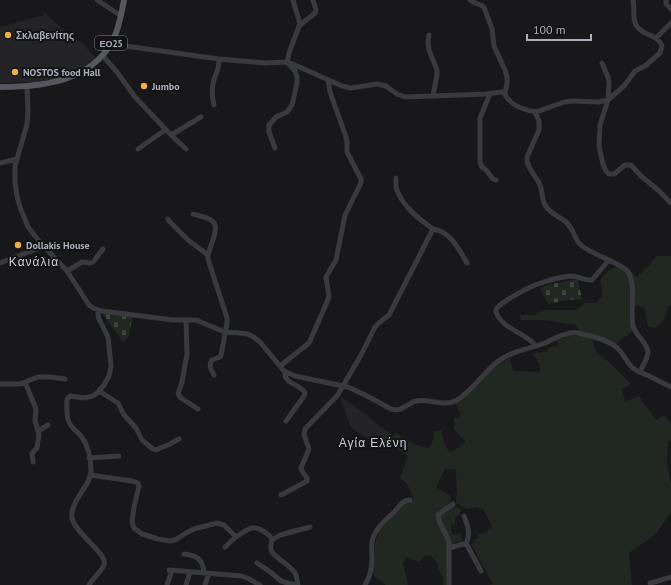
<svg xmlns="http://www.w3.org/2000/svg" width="671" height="585" viewBox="0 0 671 585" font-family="'PT Sans',sans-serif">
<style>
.built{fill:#242427}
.grass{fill:#202821}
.cemetery{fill:url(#cemetery-stones)}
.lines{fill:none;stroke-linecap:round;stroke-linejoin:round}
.minor{stroke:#393a3e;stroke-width:5}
.major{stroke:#55575d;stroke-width:6}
.poi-dot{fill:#ebb03e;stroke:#131315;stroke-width:1.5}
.labels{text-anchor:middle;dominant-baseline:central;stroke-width:4;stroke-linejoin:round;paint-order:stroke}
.shield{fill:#131315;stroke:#7d8088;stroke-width:1}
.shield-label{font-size:9px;font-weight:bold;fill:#aaafb9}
.poi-label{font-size:10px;font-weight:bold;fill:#aaafb9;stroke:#131315;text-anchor:start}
.quarter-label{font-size:12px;letter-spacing:1px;fill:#cbced5;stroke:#131315}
</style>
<defs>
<pattern id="cemetery-stones" width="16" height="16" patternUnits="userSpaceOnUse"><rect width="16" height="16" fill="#202821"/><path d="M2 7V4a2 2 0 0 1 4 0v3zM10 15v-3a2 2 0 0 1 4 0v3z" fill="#3e453f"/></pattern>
</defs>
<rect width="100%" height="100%" fill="#18181a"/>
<!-- built -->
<path class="built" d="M43,11L67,33L82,43L96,58L80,69L60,79L35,82L0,83V27L44,15Z
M342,398L353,405L393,436L382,447L353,429L350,425L341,400Z"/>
<!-- grass -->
<path class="grass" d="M657,256H671V304L669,306L663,321L655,328L648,327L645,309L637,305L629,309L630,321L633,331L615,344L579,331L576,325L545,320H521L520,315H535L545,310H576L585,303H596C605,295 603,291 600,280L610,269L617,266L630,271L637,277C644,270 651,264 657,256Z
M574,335H578L592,339L596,352L609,362L631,384L622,389L625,402L639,396L656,420L665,415L671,424V440L668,442L667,465L671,484V512L656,534L629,553L632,585H488L493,584L471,544L475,542L474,540L479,537L478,534L485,533L492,526L483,509L477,507L466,509L460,505L456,503L457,491L456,470L445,469L436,488L451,496L449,505L461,509L459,515L455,517V524L451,526L452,535L461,533L462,540L448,545V585H443V579L438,567L439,565L431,556L426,555L419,562L406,557L403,563L408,585H386L376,578L373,574L375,543L381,527L407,501L412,502L414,498L407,484L400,478L408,456L387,442L396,433C406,439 417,447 429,448L434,438V432L442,430C442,439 444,445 450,452L453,451L466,442L454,429V418H458L461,414L455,403L497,365L510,358L513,371H520L540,372V365L533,353L547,352L549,347L558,346L557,340Z"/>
<!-- cemetery -->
<path class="cemetery" d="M578,279L582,299L567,300L548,304L540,288L551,284Z
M102,313L133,316L128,338L123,342Z"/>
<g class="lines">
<!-- minor -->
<path class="minor" d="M97,0L121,16
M470,0C474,4 479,3 484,7L492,29L494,46L505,70L507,77V83L505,93
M666,0V4L671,9
M299,26L315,13L316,10L313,0
M429,35L428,42L429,50L437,70V74L433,96
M656,38L671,23
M112,42L118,45L219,59L265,63L287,62L295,65L342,86L351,88L377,84L386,86L397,94L405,97L486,94L502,92C506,94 506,98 510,101C515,107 532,113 539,111L564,102L572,101L599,102L608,100L624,86L635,71L645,66L660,53L662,46C658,34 642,36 636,25C632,17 635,8 633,0
M102,55L117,72L135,97L171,135L186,149
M602,63L608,77L609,83L608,100L600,125L599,146L603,164L606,171L609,174H614L625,165H630L632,166L641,176L658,190L671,203
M27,87L28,111L27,124L15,166V183L17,196L20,207L28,227L39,241L67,271L89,305L93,308L102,311L173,320H196L222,331L248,334L255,338L260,342L284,371L295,376L348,387L367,396L391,409C403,412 406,404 416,401C429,398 442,407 455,401C471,393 483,373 497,362C511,351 529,349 545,343C552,340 559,335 567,334C572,332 577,332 582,334C595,337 612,341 620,351C625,357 628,364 633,368C637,372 642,373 647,375C655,379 663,383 671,387
M490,94L480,118V162L482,167L486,170L493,179L496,180
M214,105C212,97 211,89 214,80C216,72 220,68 219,59
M535,112L539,121V130L527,157C526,166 534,174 538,181C543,188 541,197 545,205C550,214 559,216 566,222C573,228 574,237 579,243C584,249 602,257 609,260L592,280C584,281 579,276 571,276C560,277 546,281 535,285C528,288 503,301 498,307C496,309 496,309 496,312C502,329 526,333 536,346
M171,135L201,117
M275,148L269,132V125L276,117L287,112L292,105L297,83V77L295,71L287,62L290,50L300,24L293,0
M138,149L165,130
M0,163L17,159
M396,178C396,182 395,187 397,190C403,207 419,219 433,229
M193,214C199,216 206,217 211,220C223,227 207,248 208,259L227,318V323L221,355L220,357L212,360C208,365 211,370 214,375
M168,219L169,221L188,240L208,255
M609,260C614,263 627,268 629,273C636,288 630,310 633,326C636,336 647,342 648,352C648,359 642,366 640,372
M0,263L44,246
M67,271L82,262L90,263L93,262L103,249
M186,320L187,354L182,382L178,394L181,398L198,409
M280,366L309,343L327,302L329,296L326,277L336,260L345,215L361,183V179L347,152V142L346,137L330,92L328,80
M285,372C283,384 301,384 305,393L304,396L286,421
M25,382L36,409L35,421L39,434L37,448L32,453L33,462
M0,384H20L38,377H50L65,379
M99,391L118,403L124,415L136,428L142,440L153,449L156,450L170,444L179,439
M38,431L48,425
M89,458L119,456
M90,475L132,481L138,483L139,486L134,507L132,522L134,528L142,534L158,539L170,541L175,540L186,533L194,529L217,523L224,525L236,537C248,529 253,523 266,533C269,535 271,536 272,540C272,544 269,547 272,552C278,560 290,565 295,573C297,576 297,581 298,585
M281,495L307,481V478L302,471L301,468L309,449L304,435L305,429L331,402L337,396L361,355L375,327L380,322L389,315L433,229C436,230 439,230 442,232C453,237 461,253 467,263
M464,516C468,526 471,534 466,544
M272,540L280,535L310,527
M225,547L236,537
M449,548L463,544L467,545L481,571
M184,554C196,555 203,559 204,573
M257,563L269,571L281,581L294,585
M169,570L242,576L249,579L260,585
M650,583C657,582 664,579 671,577
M89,585C93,578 101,572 104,565C108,553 75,534 72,518C70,500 91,486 91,471C91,459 88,445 81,436C77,431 71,428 69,422C66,416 67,407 67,401V399L70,396L84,398L93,396L97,393L104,385L109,376L111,366L108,337L99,319L98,315V310
M167,585L172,570
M186,585L190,572
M205,585L209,573
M365,585C370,577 372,567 372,558C372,553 371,548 372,542C374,530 385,520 394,512C399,507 402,500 410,500
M449,585V542C446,532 439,526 438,515L453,504"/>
<!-- major -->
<path class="major" d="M0,87C45,87 97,81 116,33C120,22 122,11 124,0"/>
</g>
<!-- markers -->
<g class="poi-dot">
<circle cx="8" cy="35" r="4"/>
<circle cx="15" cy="72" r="4"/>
<circle cx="144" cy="86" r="4"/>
<circle cx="18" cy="245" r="4"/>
</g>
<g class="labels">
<!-- shield labels -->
<rect class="shield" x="95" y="36" width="32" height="14" rx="3"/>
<g class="shield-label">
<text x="111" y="43">ΕΟ25</text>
</g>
<!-- poi labels -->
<g class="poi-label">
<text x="16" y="35">Σκλαβενίτης</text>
<text x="23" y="72">NOSTOS food Hall</text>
<text x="152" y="86">Jumbo</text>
<text x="26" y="245">Dollakis House</text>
</g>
<!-- quarter labels -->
<g class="quarter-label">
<text x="34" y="261">Κανάλια</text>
<text x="373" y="442">Αγία Ελένη</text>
</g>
</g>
<!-- scale -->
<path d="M527 34v6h64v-6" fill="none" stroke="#aaafb9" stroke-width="2"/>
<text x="533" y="34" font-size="12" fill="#aaafb9" stroke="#131315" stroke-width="3" paint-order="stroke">100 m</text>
</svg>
